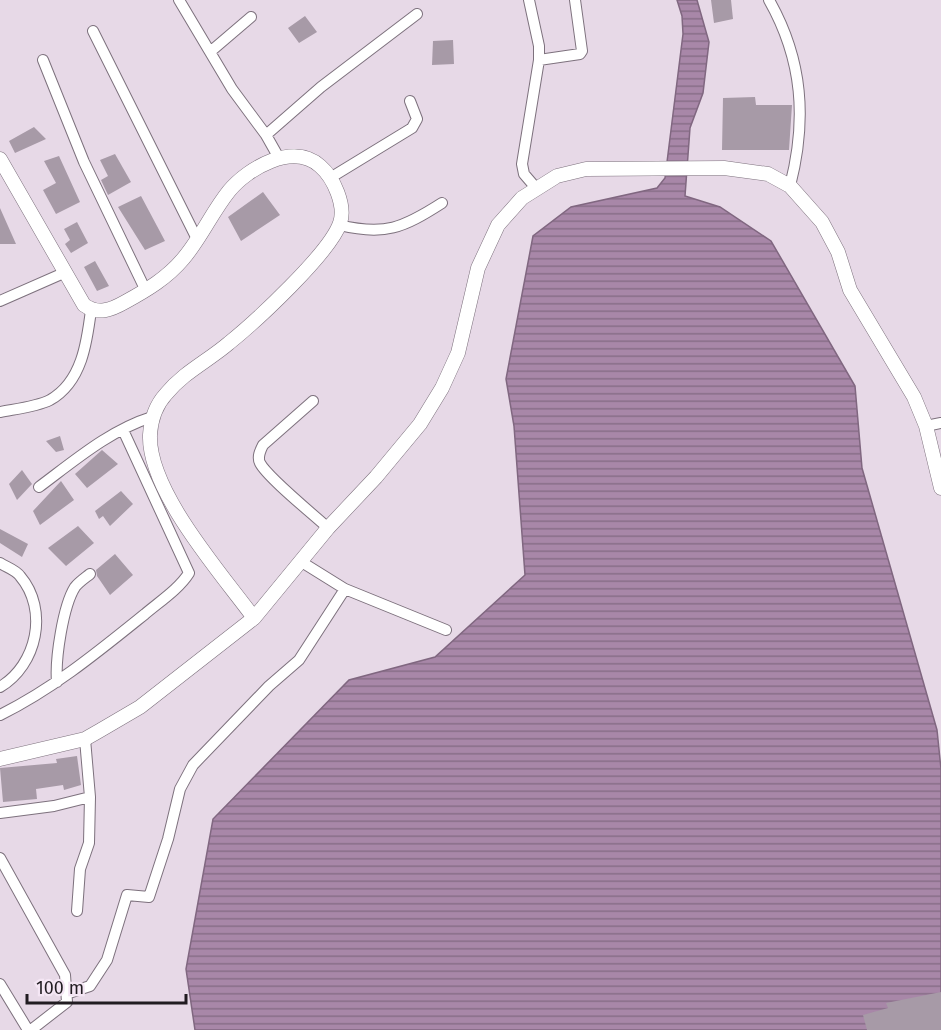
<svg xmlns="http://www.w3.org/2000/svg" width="941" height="1030" viewBox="0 0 941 1030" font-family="'Fira Sans',sans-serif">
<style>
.water{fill:url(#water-rules);stroke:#806780;stroke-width:1.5}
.building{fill:#a79aa7}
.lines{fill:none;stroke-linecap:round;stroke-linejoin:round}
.minor-casing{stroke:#7d717d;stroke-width:12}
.tertiary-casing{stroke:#7d717d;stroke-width:15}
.minor{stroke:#fff;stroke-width:10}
.tertiary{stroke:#fff;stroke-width:14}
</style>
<defs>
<pattern id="water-rules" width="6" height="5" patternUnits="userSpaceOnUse" patternTransform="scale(1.5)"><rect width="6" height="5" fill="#a887a8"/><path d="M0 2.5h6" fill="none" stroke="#886e88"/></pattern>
</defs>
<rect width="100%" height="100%" fill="#e7d9e7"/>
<!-- water -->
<path class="water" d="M677,0H697L709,42L703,93L690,128L685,196L720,207L771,241L855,386L862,468L937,730L941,769V1030H195L186,969L213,819L349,680L435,657L525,575L514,426L506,379L533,236L571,207L657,188L665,178L683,34L682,16Z"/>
<!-- building -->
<path class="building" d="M711,0H731L733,19L714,23Z
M305,16L317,32L299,43L288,28Z
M453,40L454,64L432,65L433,41Z
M755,97L756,105H792L789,150H722L723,98Z
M34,127L46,139L15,153L9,141Z
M115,154L131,182L108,195L101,180L108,176L100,160Z
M59,156L80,202L56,214L43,190L56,183L44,161Z
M263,192L280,215L241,241L228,217Z
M141,196L165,241L145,250L118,207Z
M0,208L16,244H0Z
M77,222L88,243L71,253L65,244L70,240L64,229Z
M95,261L109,286L97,291L84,267Z
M60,436L64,450L56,452L46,441Z
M102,450L118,464L87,488L75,474Z
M22,470L32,484L17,500L9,484Z
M61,481L74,500L40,525L33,511Z
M121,491L133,504L110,526L103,516L99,519L95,511Z
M78,526L94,543L66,566L48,548Z
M0,529L28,544L22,557L0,543Z
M115,554L133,575L110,595L97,576L96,570Z
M77,756L81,785L64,790L63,785L36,789L37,799L3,802L0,768L57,763L56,759Z
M941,992V1030H867L863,1015L888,1008L886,1003Z"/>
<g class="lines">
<!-- minor casing -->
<g class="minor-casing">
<path id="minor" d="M179,0L232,89L266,135L279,158
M529,0L539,46V60L522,164L524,174L536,188
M769,0C803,60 807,120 790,186
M93,31L197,239
M210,52L251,17
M43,60L84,162L146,291
M539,60L580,54L582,51L575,0
M266,135L321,87L417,14
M330,178L412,128L417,119L410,101
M339,225C385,236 403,228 442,203
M0,301L66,272
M313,401L263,445C260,451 257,457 260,463C267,477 314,515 328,528
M0,412C15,409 36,407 50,400C82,382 87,342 91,310
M926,426L941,423
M39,487C74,461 110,430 152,417
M300,561L345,589L446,630
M0,563C6,567 16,570 20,576C49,610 37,665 0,687
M57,682C55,659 63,606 75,587C79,582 85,578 90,574
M0,715C53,689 99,651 145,614C159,602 179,589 189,573L123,430
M0,813L54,806L90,797L85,739
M0,858L65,975L67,1002L31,1030
M77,911L80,869L89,843L90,797
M0,984L28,1030
M69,993L90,986L107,960L127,895L149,897L168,839L180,789L193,765L269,686L299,660L345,589"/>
</g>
<!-- tertiary casing -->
<g class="tertiary-casing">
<path id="tertiary" d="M0,159L84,305C98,315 111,310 125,302C147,290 167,278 183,259C201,238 212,212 229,191C248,168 293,142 320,166C334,178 346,206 340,223C330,253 255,322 229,343C208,361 184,372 166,394C155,406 151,419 150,435C148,491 221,573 254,618
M0,759L85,739L99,731L140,707L254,618L328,528L376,477L420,424L442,388L458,353L478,268L498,225L522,198L557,176L586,169L724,168L768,174L790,186L822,222L838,252L850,290L914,397L926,426L941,488"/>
</g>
<!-- minor -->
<use href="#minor" class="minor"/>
<!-- tertiary -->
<use href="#tertiary" class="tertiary"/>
</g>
<!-- scale -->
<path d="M27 994v9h159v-9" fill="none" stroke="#211c21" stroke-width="3"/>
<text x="36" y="994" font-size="18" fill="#211c21" stroke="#f4e6f4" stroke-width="4.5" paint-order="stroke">100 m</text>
</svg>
